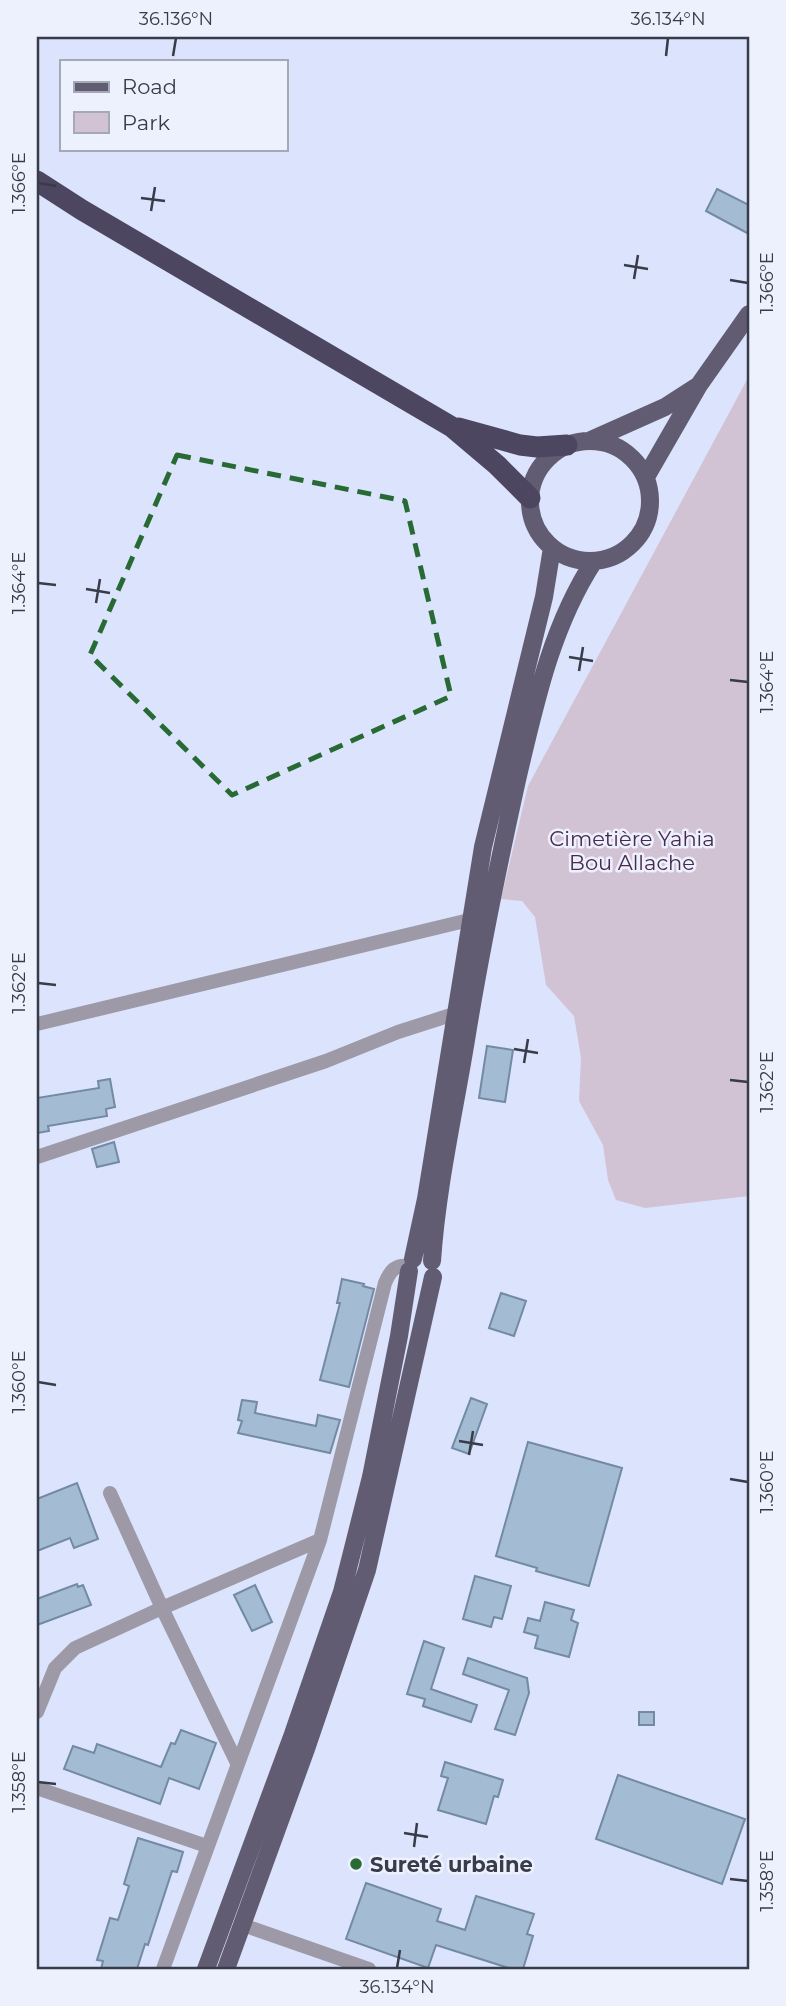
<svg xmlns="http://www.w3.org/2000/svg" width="786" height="2006" viewBox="0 0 786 2006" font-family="Montserrat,sans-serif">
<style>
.green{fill:#d2c3d4}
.building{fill:#a3bcd4;stroke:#728aa2;stroke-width:2}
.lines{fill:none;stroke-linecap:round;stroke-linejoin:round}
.street{stroke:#9d99a6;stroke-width:14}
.primary{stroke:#625c73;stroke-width:18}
.highway{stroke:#4d4660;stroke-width:21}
.marked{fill:none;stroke:#286a34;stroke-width:5;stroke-dasharray:14 9;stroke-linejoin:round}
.ticks{fill:none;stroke:#383b48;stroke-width:2.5}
.poi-dot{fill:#286a34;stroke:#edf1fe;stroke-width:2.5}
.labels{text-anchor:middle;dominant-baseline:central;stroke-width:5;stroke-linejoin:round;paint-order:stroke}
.park-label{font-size:21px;fill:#49294e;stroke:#edf1fe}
.poi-label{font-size:21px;font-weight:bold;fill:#383b48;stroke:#edf1fe;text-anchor:start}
.neatline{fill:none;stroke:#383b48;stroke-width:2.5}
.ticks-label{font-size:18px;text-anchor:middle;fill:#383b48}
</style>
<rect width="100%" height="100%" fill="#dbe3fd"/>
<!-- green -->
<path class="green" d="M749,376V1196L645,1208L616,1200L608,1180L603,1145L579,1101L581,1058L574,1016L546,985L535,917L522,901L501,899L528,786Z"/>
<!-- building -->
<path class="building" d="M717,189L749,205V234L706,211Z
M487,1046L513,1050L505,1102L479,1098Z
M110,1079L115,1107L106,1109L107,1116L48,1126L49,1131L37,1133V1098L99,1088L98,1081Z
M114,1142L119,1162L97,1167L92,1149Z
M342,1279L364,1284L363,1286L374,1289L349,1387L320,1380L340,1303H337Z
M501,1293L526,1301L514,1336L489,1328Z
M471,1398L487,1404L469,1454L452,1448Z
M242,1400L257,1402L255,1413L316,1426L318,1415L340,1420L330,1453L238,1433L242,1421L238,1420Z
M528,1442L622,1468L589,1586L536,1571L537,1568L496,1556Z
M77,1483L98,1539L74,1548L70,1538L37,1551V1499Z
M475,1576L511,1586L502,1619L494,1617L491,1627L463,1619Z
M77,1584L78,1587L83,1585L91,1605L37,1625V1599Z
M255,1585L272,1622L252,1631L234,1595Z
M545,1602L574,1610L571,1620L578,1623L569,1657L535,1648L538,1636L524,1632L528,1618L540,1621Z
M424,1641L444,1648L431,1689L477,1705L471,1722L423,1706L425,1699L407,1694Z
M468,1658L527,1678L529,1693L515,1735L495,1729L509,1690L463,1674Z
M639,1712H654V1725H639Z
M181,1730L216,1743L199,1789L169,1778L160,1804L64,1769L73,1746L94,1753L97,1744L161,1767L171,1743L175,1744Z
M445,1762L503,1780L498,1797L494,1796L486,1824L438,1810L448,1778L441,1776Z
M618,1775L745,1819L722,1884L596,1839Z
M138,1838L183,1852L177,1872L172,1871L148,1945L145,1944L137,1969H101L103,1961L97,1960L110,1918L118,1920L129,1886L124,1884Z
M366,1883L441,1909L437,1921L465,1930L476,1896L534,1914L527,1934L533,1936L523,1969H512L436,1945L428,1968L346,1939Z"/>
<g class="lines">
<!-- street -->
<path class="street" d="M37,1024L469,920
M37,1157L326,1061L398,1032L454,1014
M110,1493L162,1608L237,1763
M37,1712L55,1668L75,1648L162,1608L320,1540
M37,1788L207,1846
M243,1925L369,1969
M163,1969L320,1540L385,1283C390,1271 395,1264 409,1266"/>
<!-- primary -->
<path class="primary" d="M591,440L665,407L696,387
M530 501a60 60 0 1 1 120 0a60 60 0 1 1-120 0Z
M646,477L699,385L749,314
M413,1259L426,1199L483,847L544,597L552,548
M432,1261C437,1187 454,1113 466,1040C480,953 498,866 517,780C535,704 551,627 594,561
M206,1969L293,1734L342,1592L371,1477L399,1336L409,1271
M226,1969L306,1749L367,1570L433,1277"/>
<!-- highway -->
<path class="highway" d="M37,181L82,210L452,427L497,465L530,498
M459,428L520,445L537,447L567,445"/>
</g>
<!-- marked area -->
<path class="marked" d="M177,455L405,501L451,696L232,795L90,655Z"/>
<!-- ticks -->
<path class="ticks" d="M173,56L176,38M666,56L668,38M38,183L56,186M141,198L165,201M151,211L155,187M624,265L648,269M634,279L638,255M730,280L748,283M38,583L56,585M86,589L110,593M96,603L100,579M569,657L593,661M579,671L583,647M730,680L748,682M38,983L56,985M514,1049L538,1053M524,1063L528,1039M730,1080L748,1082M38,1382L56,1385M459,1441L483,1445M469,1455L473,1431M730,1479L748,1482M38,1782L56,1784M404,1833L428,1837M414,1847L417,1823M730,1879L748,1881M397,1968L400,1950"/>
<!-- markers -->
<circle class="poi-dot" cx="356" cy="1864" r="7"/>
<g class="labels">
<!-- park labels -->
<g class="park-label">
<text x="632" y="838">Cimetière Yahia<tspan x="632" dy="24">Bou Allache</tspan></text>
</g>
<!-- poi labels -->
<g class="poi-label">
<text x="370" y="1864">Sureté urbaine</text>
</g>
</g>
<!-- border -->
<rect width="786" height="2006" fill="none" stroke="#edf1fe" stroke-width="77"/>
<!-- legend -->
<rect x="60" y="60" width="228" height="91" fill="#edf1fe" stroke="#a5a8b5" stroke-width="2"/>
<rect x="74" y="82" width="35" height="10" fill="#625c73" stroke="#a5a8b5" stroke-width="2"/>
<text x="122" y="94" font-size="21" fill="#383b48">Road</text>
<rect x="74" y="112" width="35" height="21" fill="#d2c3d4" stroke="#a5a8b5" stroke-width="2"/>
<text x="122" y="130" font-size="21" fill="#383b48">Park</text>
<rect x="38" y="38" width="710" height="1930" class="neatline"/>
<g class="ticks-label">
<text x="176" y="25">36.136°N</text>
<text x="668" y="25">36.134°N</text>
<text transform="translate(19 183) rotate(-90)" y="6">1.366°E</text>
<text transform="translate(767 283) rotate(-90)" y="6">1.366°E</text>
<text transform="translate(19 583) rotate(-90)" y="6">1.364°E</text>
<text transform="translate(767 682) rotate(-90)" y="6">1.364°E</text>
<text transform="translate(19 983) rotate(-90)" y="6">1.362°E</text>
<text transform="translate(767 1082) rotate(-90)" y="6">1.362°E</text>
<text transform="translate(19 1382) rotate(-90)" y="6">1.360°E</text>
<text transform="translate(767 1482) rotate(-90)" y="6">1.360°E</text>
<text transform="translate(19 1782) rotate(-90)" y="6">1.358°E</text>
<text transform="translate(767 1881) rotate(-90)" y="6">1.358°E</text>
<text x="397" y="1993">36.134°N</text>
</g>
</svg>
